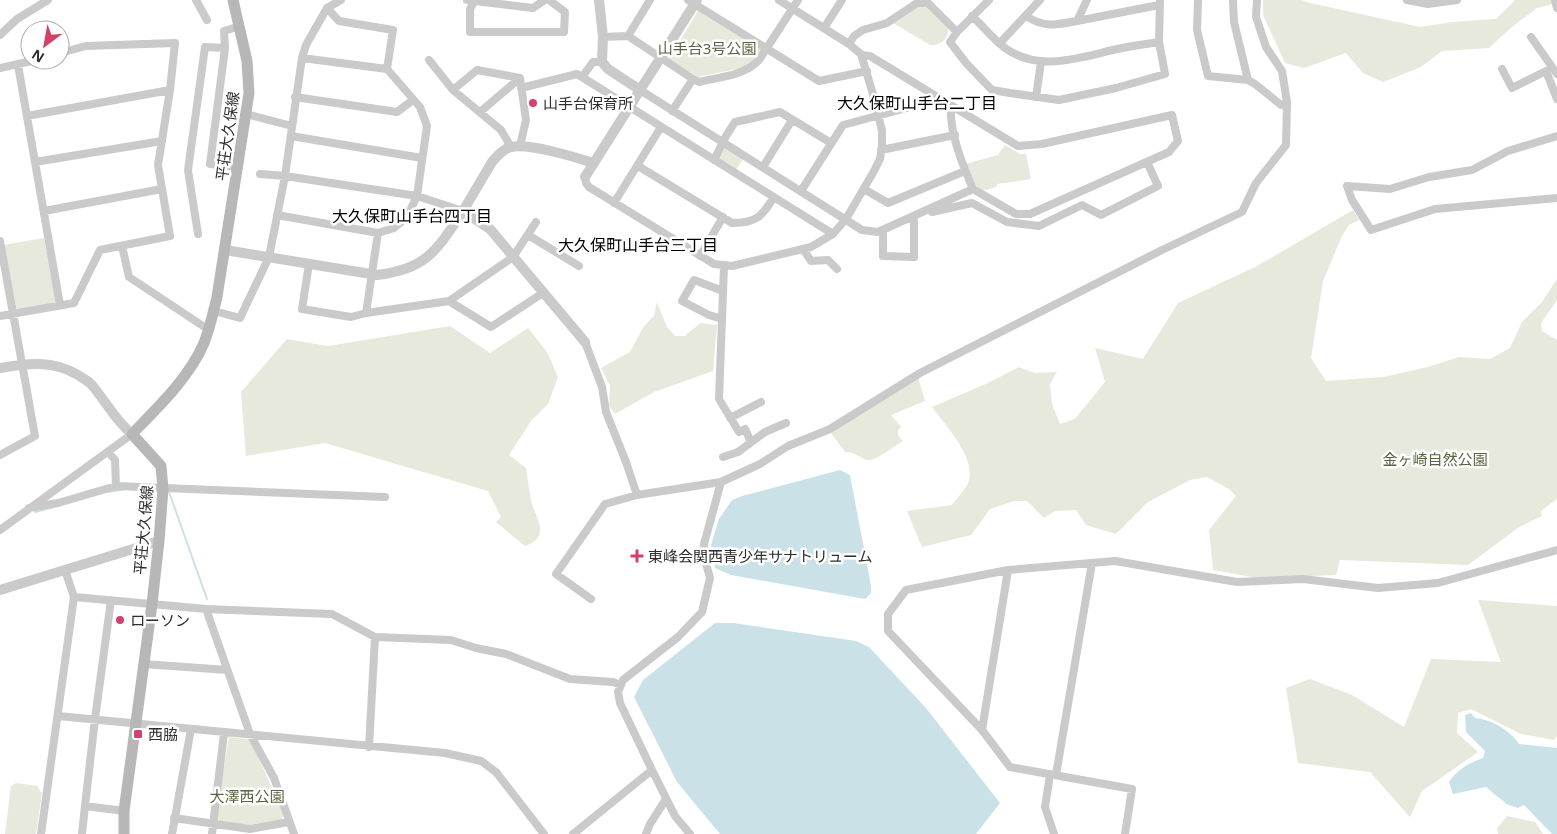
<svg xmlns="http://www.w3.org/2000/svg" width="1557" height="834" viewBox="0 0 1557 834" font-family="'Noto Sans','Noto Sans JP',sans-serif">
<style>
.green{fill:#e6e9dc}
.water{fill:#cae2e7}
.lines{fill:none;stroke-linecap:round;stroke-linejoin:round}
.stream{stroke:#cae2e7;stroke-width:2}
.minor{stroke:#cacaca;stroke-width:8}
.tertiary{stroke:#cacaca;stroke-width:10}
.secondary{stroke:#b7b7b7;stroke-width:11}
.poi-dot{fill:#d2416a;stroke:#fff;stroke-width:2}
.labels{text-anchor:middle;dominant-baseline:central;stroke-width:5;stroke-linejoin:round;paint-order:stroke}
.park-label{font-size:15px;fill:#58643f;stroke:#fff}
.poi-label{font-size:15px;fill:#2d2d2d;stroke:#fff;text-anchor:start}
.street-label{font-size:15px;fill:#2d2d2d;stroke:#fff}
.neighbourhood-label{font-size:16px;fill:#000;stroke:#fff}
</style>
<rect width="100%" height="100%" fill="#fff"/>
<!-- green -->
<path class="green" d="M1263,0H1302L1306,2L1420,27L1453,22L1496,19L1515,0H1557V3L1537,8L1512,27L1489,48L1442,51L1421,67L1383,82L1363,73L1346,53L1304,68L1285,63L1263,15Z
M919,6H927L948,28C949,38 940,47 930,45L893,23Z
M698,11L761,50L755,60L746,67L698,77L669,59Z
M1005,145L1020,154H1026L1031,179L997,184L996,187L982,191L976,186L965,164L998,155Z
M725,147L743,159L736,170L720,160V155Z
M1353,210L1359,220L1349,225L1342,236L1323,281L1311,358L1326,381L1383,377L1428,367L1459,357L1490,359L1510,348L1522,322L1542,302L1557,279V300L1541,323L1542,331L1557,340V499L1541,511L1542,516L1519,527L1468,565L1340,560L1336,575L1257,578L1213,570L1209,530L1236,496L1229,489L1207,477L1190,480L1148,502L1116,534L1086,525L1076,510L1055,511L1044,518L1027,501H1014L990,509L971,535L922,547L907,511L952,505C957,498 965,490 968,483C978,459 945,425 932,407L988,383L1019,367L1035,373L1057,372L1050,384L1052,404L1060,424L1075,419L1105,382L1095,348L1143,359L1178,303L1257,266Z
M44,238L57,301L53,304L19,309L14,307L3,245Z
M657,302L667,327L675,336H685L700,323L717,325L713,371L654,392L615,414L609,406L610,385L601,368L630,352L644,326L654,316Z
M450,326L490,353L528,328L547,352L558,377L548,404L531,421L509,455L526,468C528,480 529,493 532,504C538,522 550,537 525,546L496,522L501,517L488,491L325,443L246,456L241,392L287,339L328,346Z
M918,377L925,401L891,415L901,427L898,430V435L903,441C896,445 875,462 867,460C858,457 856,452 845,452L831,433L859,414Z
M1478,600L1557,606V736L1554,740L1521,734L1471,709L1458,713L1457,733L1478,752L1422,791L1410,817L1370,772L1298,763L1286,688L1310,679L1352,695L1404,727L1431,659L1501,662Z
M229,737L248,739L252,743L284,815L281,820L248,825L220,821L216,817Z
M16,783L37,786L42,793L36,834H5L11,786Z
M1507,816L1535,822L1543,834H1498L1497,828Z"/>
<!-- water -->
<path class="water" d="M840,470L850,475L871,586V593L865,599L731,575L715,568L711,545L719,519L732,500L742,496Z
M715,623H734L856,641L869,647L926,708L1000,803L976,834H720L677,782L634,697L643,680Z
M1471,713L1475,718C1491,719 1511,731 1519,744L1557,748V834H1552L1524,805L1518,808L1506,804C1502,799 1492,793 1486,787L1453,794L1449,782C1458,769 1469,763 1483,758L1485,751L1466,732L1465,715Z"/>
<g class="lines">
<!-- stream -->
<path class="stream" d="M107,492L122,490
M169,492L207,599
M35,512L54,507"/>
<!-- minor -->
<path class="minor" d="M196,0L207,20
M467,0L533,8L545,0
M475,0L470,9V32H564L565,12L549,0
M688,0L819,81L867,71
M989,0L957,32L950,42L966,63L992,90L1010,93L1059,100L1116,88L1165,74L1159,42L1160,0
M1198,0L1197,30L1208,76L1248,80L1234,22L1233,0
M1407,0L1428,4L1457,0
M1555,0L1557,8
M327,8L341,0
M972,16C983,26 993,39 1005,48C1039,73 1081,57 1117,49C1131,46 1145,44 1159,42
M1026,16C1044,28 1057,25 1077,21L1087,0
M1077,21L1159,5
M824,28L842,0
M0,35L17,19L48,0
M628,36L650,0
M603,37L628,36L693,79L672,111
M1531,37L1557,74
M1000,43L1040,0
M849,44L854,36L863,30L887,23L917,3H928L957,32
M429,60L453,90L501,130L511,147
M18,65L60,305
M0,68L36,60
M1502,69L1512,88L1546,71L1557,99
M582,77L593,62H602
M693,79L699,82C720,77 744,76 759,60L798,0
M1248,80L1255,84L1281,105L1287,102
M521,88L577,74L833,234
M453,90L477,70L520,78L526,120L520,146
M640,90L862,230L878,232L973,189L1016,214H1030L1169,152L1178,141L1172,115L1042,144L1018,146L870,56L862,55L849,44L779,0
M295,97L397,112L413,100
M1036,97L1041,62
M951,106C949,132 963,166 973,189
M480,112L520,78
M246,114L292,126
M27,116L170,90
M291,136L422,158
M1557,136L1508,151L1472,170L1429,177L1390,189L1347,186L1352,200L1371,230L1435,209L1557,198
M881,150L955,135
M714,160L726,136L735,122L780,112L831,143
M35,162L162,141
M638,166L732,223C757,223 761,217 774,197
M238,167L210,164L225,48L224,31L240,26
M763,167L792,120
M260,174L285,176L417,196L463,211
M585,177L586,183L589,187L714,264L732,266L811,247L833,234L846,219L874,171L880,159L882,146V131L875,101L861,54
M864,189L888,203L965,171
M801,191L843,125L940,99
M614,203L661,127
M930,210L932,212L972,203L1007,222L1039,226L1082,205L1101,215L1158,186L1147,162
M44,211L162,189
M277,215L378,233L394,228L407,217L417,196L427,126L420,107L387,69L302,58
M883,230V256L914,257V216
M198,234L188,170L205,47L225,48
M528,235L579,266
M0,241L35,436L0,455
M122,246L129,277L209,330
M803,249L811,261L828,260L837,269
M700,256L723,217
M309,264L302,309L351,317L366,313L449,301L491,327L543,293
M724,266L719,399L739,432L745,429L751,442
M449,301L513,257L536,222
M214,311L240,318L269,257L285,176L302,58L306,45L327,8L339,21L393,30L387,69
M366,313L378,233
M0,316L74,303L100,250L170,236L158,165L170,90L175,43L86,46L60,53
M722,319L709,315L682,301L694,280L723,291
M585,342L602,387L606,412L626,462L637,495
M730,418L761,402
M109,453L115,460L116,486
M723,457L738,452L765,432L786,423
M29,508L58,503L116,486L385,497
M0,530L132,434
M74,597L206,609L332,614L375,637L369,747
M591,599L556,574L605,504L637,495L721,482L760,464L788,446L830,429L920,373L1162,250L1242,212L1256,183L1286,145L1287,102L1282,71L1266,47L1256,17L1257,0
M206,609L250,734L274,778L294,834
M375,637L451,640L476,648L506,654L570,679L613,682L621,685
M144,664L227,670
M58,716L445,753L481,761L496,772L544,834
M982,730L1008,570
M652,770L675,816L690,834
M1050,775L1045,807L1054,834
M1056,775L1092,563
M85,806L95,719L111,600
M174,818L250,829L289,822
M41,834L74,597L65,570
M82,834L85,806L124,811
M172,834L191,729
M212,834L224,733
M573,834L652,770L620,703L618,692L623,680L678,637L702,612L710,578L705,560L704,544L721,482
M646,834L650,824L666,799
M1125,834L1132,789L1010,767L982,730L888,631V614L906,590L1008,570L1115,561L1237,582L1303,579L1378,588L1438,583L1557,550"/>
<!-- tertiary -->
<path class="tertiary" d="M599,0L603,37L602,62L608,69L640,90
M585,177L697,0
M225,250L377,275C427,269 437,250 463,211
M585,342L490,229L463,211L492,162C497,156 503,149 511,147C529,143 575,157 593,163
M0,368C28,363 53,360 78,375C82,378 87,380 91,384C105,400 115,420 132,434
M0,590L159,541"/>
<!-- secondary -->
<path class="secondary" d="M124,834V811L152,604L159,541L163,489L161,466L132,434C158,407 189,378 204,343C210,328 213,313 217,297L249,93L247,61L233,0"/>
</g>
<!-- markers -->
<g class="poi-dot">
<circle cx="533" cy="103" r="5"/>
<path d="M634.5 548.5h5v5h5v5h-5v5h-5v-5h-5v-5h5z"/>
<circle cx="120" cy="620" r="5"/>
<rect x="133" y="729" width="10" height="10" rx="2.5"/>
</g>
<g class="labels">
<!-- park labels -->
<g class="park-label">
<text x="707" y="48">山手台3号公園</text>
<text x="1435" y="459">金ヶ崎自然公園</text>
<text x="247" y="796">大澤西公園</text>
</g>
<!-- poi labels -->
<g class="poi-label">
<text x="543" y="103">山手台保育所</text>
<text x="648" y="556">東峰会関西青少年サナトリューム</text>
<text x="130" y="620">ローソン</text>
<text x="148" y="734">西脇</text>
</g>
<!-- street labels -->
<g class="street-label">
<text transform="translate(227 136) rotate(-82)">平荘大久保線</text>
<text transform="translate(143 530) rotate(-85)">平荘大久保線</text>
</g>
<!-- neighbourhood labels -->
<g class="neighbourhood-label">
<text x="917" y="103">大久保町山手台二丁目</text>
<text x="412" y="216">大久保町山手台四丁目</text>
<text x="638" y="245">大久保町山手台三丁目</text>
</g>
</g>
<!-- north arrow -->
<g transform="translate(45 45) rotate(212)"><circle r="24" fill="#ffffff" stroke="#ababab"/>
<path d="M0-4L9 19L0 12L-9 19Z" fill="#d2416a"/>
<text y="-8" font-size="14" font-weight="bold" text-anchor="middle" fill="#2d2d2d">N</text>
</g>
</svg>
